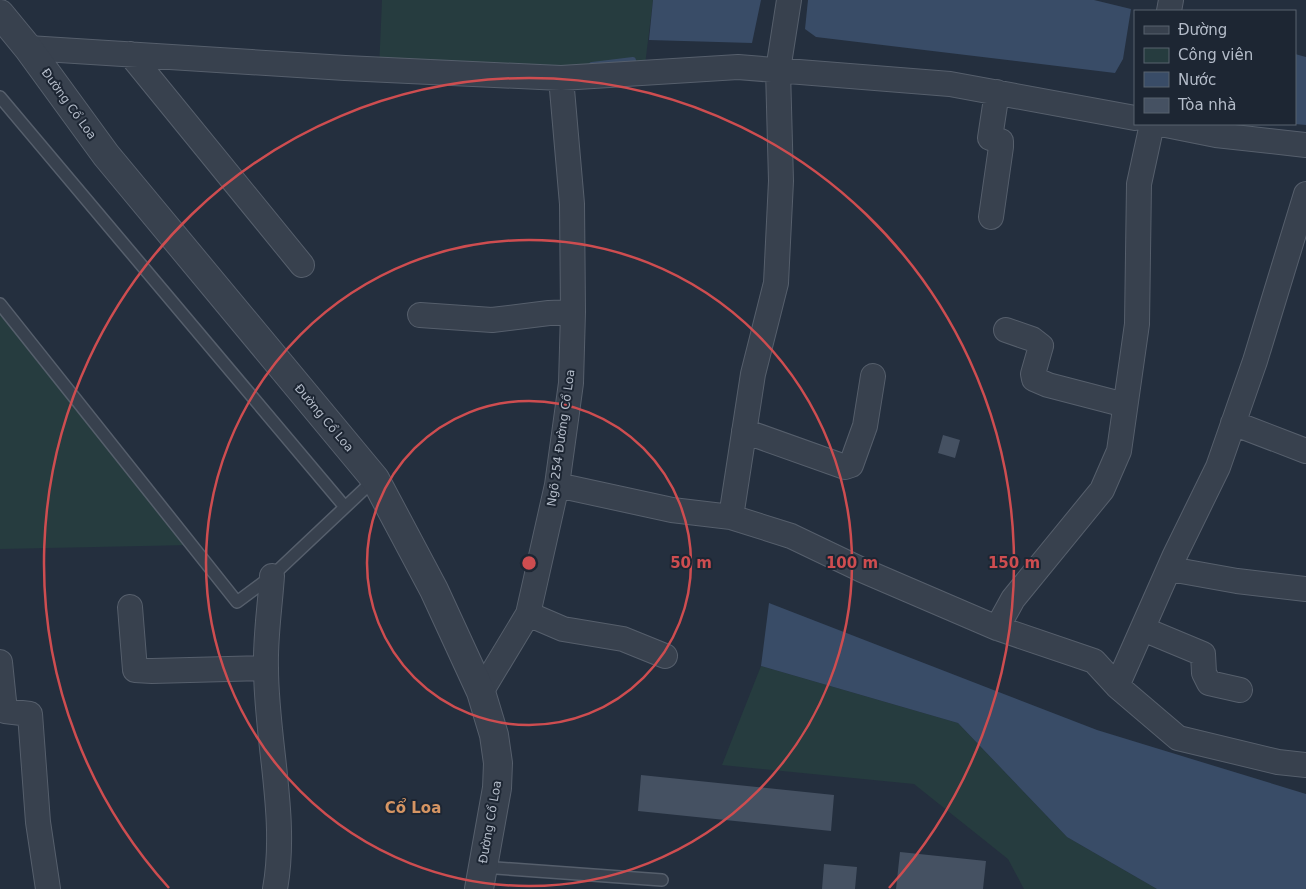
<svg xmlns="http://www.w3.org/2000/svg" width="1306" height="889" viewBox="0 0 1306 889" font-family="'DejaVu Sans',sans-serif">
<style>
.green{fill:#263c3f}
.water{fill:#394c67}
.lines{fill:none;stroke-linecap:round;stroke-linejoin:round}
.stream{stroke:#394c67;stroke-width:6}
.building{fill:#455162}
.service-casing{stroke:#565f6c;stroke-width:14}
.minor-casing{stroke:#565f6c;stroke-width:26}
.tertiary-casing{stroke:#565f6c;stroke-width:30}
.service{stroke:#38414e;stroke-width:11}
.minor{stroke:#38414e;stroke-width:24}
.tertiary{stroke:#38414e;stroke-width:28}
.ring{fill:none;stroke:#ce4d50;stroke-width:2.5}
.labels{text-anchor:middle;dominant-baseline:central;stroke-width:4;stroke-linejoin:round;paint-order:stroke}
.street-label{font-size:12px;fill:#b4bcc9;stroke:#1d2633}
.quarter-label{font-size:15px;font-weight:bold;fill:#d59563;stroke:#1d2633}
.centre{fill:#ce4d50;stroke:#1d2633;stroke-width:2.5}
.ring-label{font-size:15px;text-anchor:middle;font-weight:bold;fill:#ce4d50;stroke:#1d2633;stroke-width:4;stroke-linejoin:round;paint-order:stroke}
</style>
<rect width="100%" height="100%" fill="#242f3e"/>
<!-- green -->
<path class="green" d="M382,0H653L644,73L379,70Z
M0,304L191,545L0,549Z
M761,666L958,723L1067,837L1157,889H1024L1008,859L914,784L722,765Z"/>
<!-- water -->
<path class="water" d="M653,0H761L752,43L649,40Z
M808,0H1094L1131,9L1123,59L1115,73L816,37L805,29Z
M1295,54L1306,57V125L1295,124Z
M769,603L1097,730L1306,794V889H1157L1067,837L958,723L761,666Z"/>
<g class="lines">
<!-- stream -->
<path class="stream" d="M592,65L633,60"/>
</g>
<!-- building -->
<path class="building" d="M943,435L960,440L955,458L938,453Z
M641,775L834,795L831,831L638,811Z
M900,852L986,861L983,889H896Z
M824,864L857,867L855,889H822Z"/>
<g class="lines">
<!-- service casing -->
<g class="service-casing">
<path id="service" d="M0,97L345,507
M0,304L237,602L272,576L375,479
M482,867L662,880"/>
</g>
<!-- minor casing -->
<g class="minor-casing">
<path id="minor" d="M1169,11L1171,0
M28,48L345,68L561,78L738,67L950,84L1135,118
M130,54L302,265
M1161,124L1216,135L1306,145
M991,217L1001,147V141L990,138L997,92
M420,315L492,320L549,313L573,312
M1006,330L1032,339L1041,346L1033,374L1034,379L1048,385L1125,405
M1233,423L1306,451
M744,431L845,467L851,465L865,426L873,376
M557,485L672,510L731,517L791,536L862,570L997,628L1094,661L1117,686L1178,738L1278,762L1306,765
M731,517L753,374L776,283L781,181L778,70L789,0
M1170,569L1237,581L1306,589
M272,576C270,606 265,638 266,668C266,739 288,818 275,889
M130,607L135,670L152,671L266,668
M528,614L563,629L623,639L665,656
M997,628L1013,599L1102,490L1119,451L1137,324L1139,184L1152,124
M1143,629L1203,654L1204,673L1209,683L1240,690
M0,662L5,711L30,714L38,822L48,889
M1117,686L1174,557L1218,467L1255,361L1306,194
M481,692L528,614L557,485L571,383L573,312L572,204L561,78"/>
</g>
<!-- tertiary casing -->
<g class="tertiary-casing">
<path id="tertiary" d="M0,14L28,48L106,155L375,479L434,590L481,692L494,735L498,763L497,788L479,889"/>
</g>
<!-- service -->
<use href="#service" class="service"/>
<!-- minor -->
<use href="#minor" class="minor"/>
<!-- tertiary -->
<use href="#tertiary" class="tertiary"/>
</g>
<!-- distance rings -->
<g class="ring">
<circle cx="529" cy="563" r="162"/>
<circle cx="529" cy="563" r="323"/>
<path d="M169 888A485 485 0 1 1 889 888"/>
</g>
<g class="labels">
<!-- street labels -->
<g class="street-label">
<text transform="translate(69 104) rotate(54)">Đường Cổ Loa</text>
<text transform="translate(324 418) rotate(50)">Đường Cổ Loa</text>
<text transform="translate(561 438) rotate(-82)">Ngõ 254 Đường Cổ Loa</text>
<text transform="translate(490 822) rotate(-80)">Đường Cổ Loa</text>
</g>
<!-- quarter labels -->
<g class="quarter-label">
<text x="413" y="808">Cổ Loa</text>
</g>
</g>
<circle cx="529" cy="563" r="8" class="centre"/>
<g class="ring-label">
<text x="691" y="568">50 m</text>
<text x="852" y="568">100 m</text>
<text x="1014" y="568">150 m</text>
</g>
<!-- legend -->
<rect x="1134" y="10" width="162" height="115" fill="#1d2633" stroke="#59626f"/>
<rect x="1144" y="26" width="25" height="8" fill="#38414e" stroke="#59626f"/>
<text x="1178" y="35" font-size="15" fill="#b4bcc9">Đường</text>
<rect x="1144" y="48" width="25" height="15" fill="#263c3f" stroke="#59626f"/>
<text x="1178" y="60" font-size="15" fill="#b4bcc9">Công viên</text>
<rect x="1144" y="72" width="25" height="15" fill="#394c67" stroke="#59626f"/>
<text x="1178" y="85" font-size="15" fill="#b4bcc9">Nước</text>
<rect x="1144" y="98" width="25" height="15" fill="#455162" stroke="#59626f"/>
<text x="1178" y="110" font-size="15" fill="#b4bcc9">Tòa nhà</text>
</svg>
